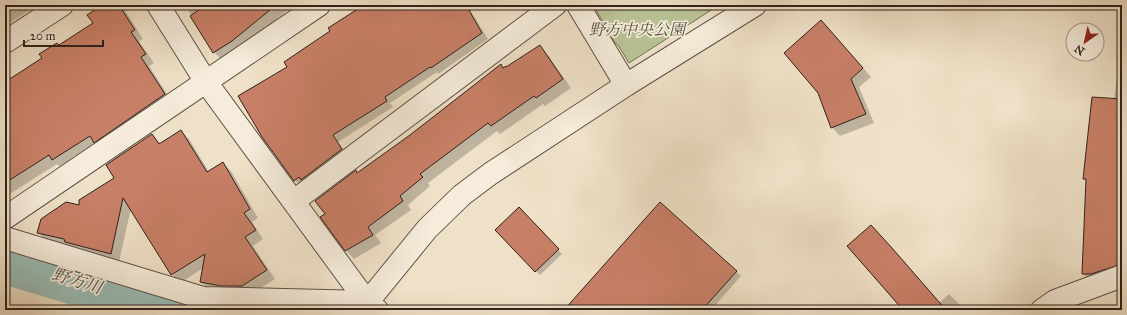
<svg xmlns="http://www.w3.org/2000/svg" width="1127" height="315" viewBox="0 0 1127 315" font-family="'IM FELL Great Primer','Noto Serif JP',serif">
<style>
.green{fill:#b9c396;stroke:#747258}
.shadow{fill:#0003}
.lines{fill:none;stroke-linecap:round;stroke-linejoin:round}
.river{stroke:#9abdb7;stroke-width:48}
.building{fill:#c87f67;stroke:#2e211b}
.minor-casing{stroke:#5e5146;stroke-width:24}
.minor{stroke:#f5ecdb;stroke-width:22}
.labels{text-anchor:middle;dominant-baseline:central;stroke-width:3.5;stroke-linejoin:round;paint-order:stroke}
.park-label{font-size:16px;font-style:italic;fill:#585240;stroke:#f5ecdb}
.water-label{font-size:17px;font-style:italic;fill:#4e504a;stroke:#f5ecdb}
</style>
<rect width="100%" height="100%" fill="#efe1c8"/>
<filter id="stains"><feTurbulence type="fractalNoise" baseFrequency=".005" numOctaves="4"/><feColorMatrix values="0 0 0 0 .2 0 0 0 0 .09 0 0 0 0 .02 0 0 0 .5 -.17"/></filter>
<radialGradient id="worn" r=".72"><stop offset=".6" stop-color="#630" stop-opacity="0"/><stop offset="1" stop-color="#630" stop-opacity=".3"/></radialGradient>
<!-- green -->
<path class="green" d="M593,5H719L629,63L618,45L615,43L610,35L605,25Z"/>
<!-- shadow -->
<path class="shadow" d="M5,5H38L6,25Z
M104,5H121L123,7L143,39L139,41L154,63L149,66L173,103L61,168L57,164L5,197V83L94,23Z
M181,5H294L240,49L222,60L214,52L188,10Z
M366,5H467L488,39L438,74L437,72L390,103L393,107L338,142L348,156L301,186L295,180L289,67L331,31Z
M830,30L871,77L859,87L874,123L840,136L832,127Z
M540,46L548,55L571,88L545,106L543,104L500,134L497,131L428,183L430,186L408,205L411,210L375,235L381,243L354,259L346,250L326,214L358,174L410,136L501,65L504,68H507Z
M1117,78L1122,79V272L1090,280L1083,274L1087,182L1084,179L1114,99Z
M181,131L189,139L209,172L223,163L231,171L258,218L252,222L263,239L253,246L275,279L251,294L210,290L201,282L203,268L180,283L172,274L131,208L119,262L47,241L38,232L79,206L115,178L152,135L161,144Z
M660,204L741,276L711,310H578Z
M518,209L562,254L540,275L496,230Z
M949,294L965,310H905L939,303Z"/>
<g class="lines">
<!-- river -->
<path class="river" d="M5,260L172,310"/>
</g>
<!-- building -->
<path class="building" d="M102,5H119L135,30L131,32L146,54L141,57L165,94L94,143L90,136L52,160L49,155L5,183V82L42,58L39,54L57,43L59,45L93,23L87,15Z
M206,5H276L232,41L213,53L190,16Z
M364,5H466L482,33L431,68L430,67L385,97L387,101L333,135L342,149L301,180L299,177L294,181L262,137L238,96L287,67L284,62L330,31L328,28Z
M821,20L863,68L851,79L866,114L831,128L818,93L784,53Z
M540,45L563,79L536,98L534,96L491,126L488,123L420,174L423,177L400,196L403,201L368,227L373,235L345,251L320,217L325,214L315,201L356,170L357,173L410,135L501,64L503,68L506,66V67Z
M1092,97L1122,99V264L1091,274H1082L1086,179H1083Z
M181,130L207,172L223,162L250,209L244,213L256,230L245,237L267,270L242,286H221L200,282L205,254L171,275L123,198L111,254L65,242L64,239L37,233L41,219L66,202L79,205V200L114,178L106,165L152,134L159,144Z
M660,202L737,271L702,310H564Z
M519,207L559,249L535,272L495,230Z
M871,225L892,248L946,310H903L847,246Z"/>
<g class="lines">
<!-- minor casing -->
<g class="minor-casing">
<path id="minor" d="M158,5L206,82L367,302L377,310
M578,5L626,85
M5,42L62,5
M294,201L555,5
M5,218L319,5
M5,238L203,298L367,302
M361,310L427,229L462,195L490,174L626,85L755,5
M1042,310L1055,301L1122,276"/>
</g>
<!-- minor -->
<use href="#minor" class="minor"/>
</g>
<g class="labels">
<!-- park labels -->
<g class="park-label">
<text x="637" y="29">野方中央公園</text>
</g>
<!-- water labels -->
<g class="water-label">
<text transform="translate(77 281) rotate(17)">野方川</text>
</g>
</g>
<!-- margin -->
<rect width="1127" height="315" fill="none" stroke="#efe1c8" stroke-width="20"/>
<rect x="6" y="6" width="1115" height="303" fill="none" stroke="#2e211b" stroke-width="2"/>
<rect x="10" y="10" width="1107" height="295" fill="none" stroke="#2e211b"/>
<!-- north arrow -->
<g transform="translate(1085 42) rotate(214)"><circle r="19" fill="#f5ecdb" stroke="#a59b8e"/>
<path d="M0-3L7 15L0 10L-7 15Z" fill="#8f2418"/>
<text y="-6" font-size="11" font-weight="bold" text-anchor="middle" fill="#2e211b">N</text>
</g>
<!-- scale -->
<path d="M24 40v6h79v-6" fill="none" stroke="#2e211b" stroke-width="2"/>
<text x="30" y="40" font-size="12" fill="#2e211b" stroke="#f5ecdb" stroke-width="3" paint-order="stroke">20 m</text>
<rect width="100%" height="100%" filter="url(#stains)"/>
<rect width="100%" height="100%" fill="url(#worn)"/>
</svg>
